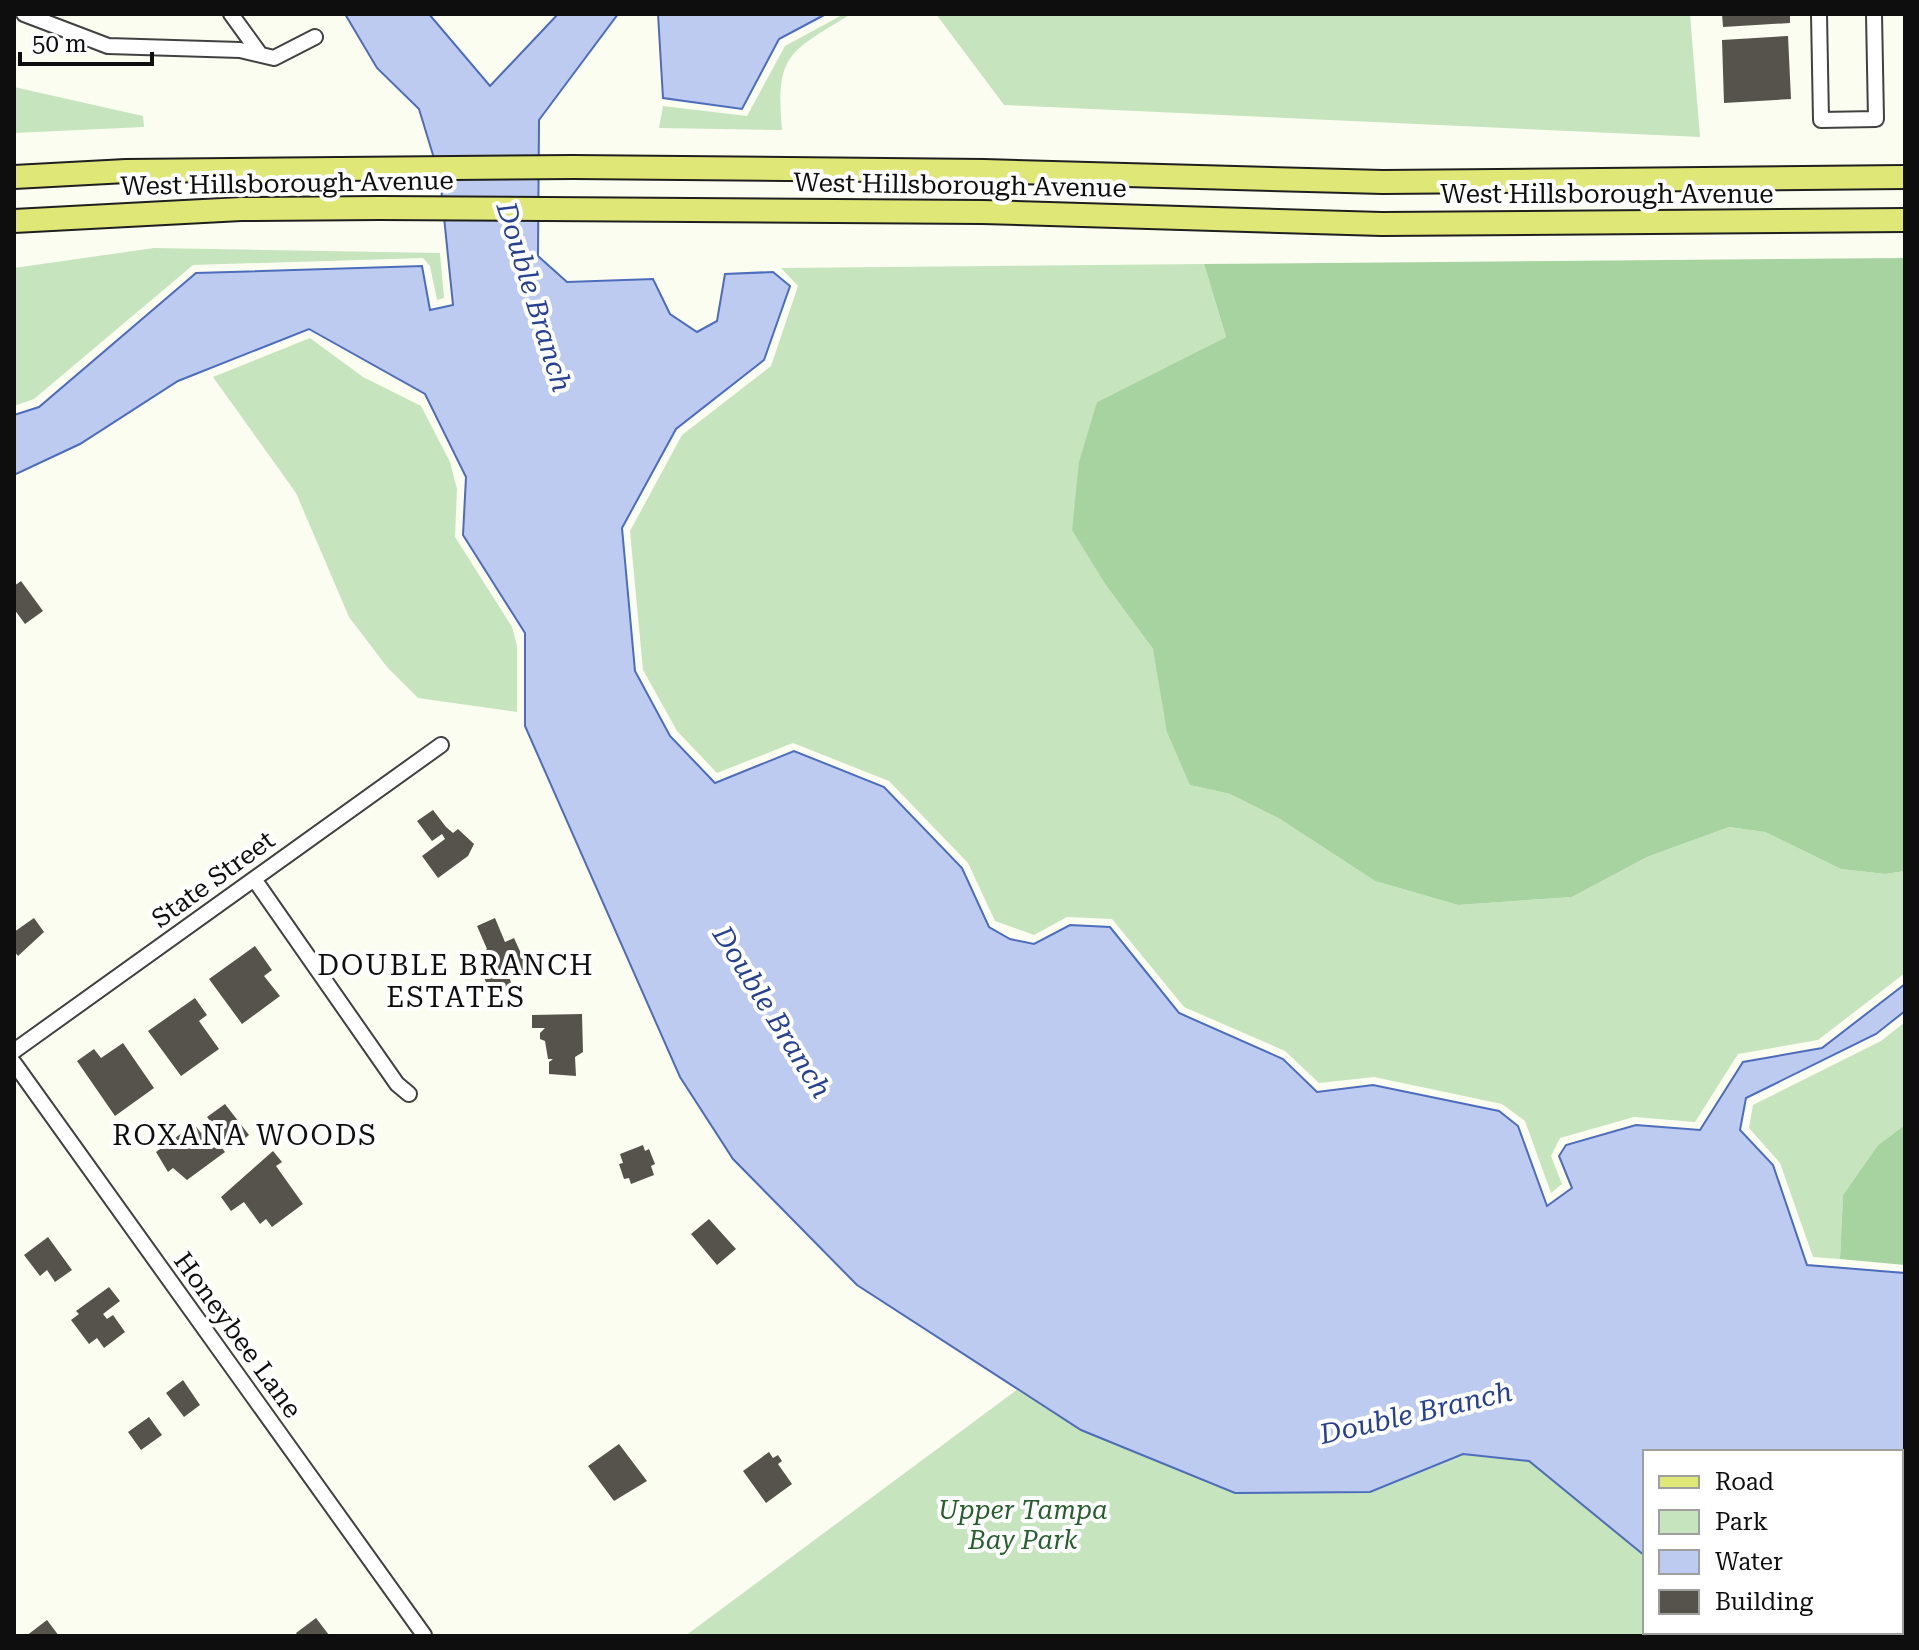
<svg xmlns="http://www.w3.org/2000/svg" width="1919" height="1650" viewBox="0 0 1919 1650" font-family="'Roboto Serif',serif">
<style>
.green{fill:#c6e4be}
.forest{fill:#a6d3a0}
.water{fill:#bccbef;stroke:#4c6cbc;stroke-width:2}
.building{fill:#55534c}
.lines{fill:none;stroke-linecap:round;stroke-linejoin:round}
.street-casing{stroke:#414141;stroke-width:18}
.primary-casing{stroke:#1f1f1f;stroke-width:26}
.street{stroke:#fff;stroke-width:14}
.primary{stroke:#dfe777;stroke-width:22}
.labels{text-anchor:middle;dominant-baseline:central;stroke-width:8;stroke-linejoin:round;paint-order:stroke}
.street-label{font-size:26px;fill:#0e0e0e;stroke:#fff}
.park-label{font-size:26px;font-style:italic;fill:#265e2d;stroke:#fff}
.water-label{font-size:28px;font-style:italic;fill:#274191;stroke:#fff}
.neighbourhood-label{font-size:28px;letter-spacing:2px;fill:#0e0e0e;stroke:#fff}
</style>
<rect width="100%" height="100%" fill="#fcfdf1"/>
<!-- green -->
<path class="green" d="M844,14H851C790,52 775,53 782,130L659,128L663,106L747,116L785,46Z
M936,14H1690L1700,137L1004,105Z
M14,87L143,116L144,127L14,133Z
M154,248L440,253L444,298L437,300L430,266L423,258L193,265L34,399L14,406V268Z
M1204,264L1226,337L1097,402L1072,529L1105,584L1153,649L1190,785L1230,794L1280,819L1375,881L1458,905L1572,897L1647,857L1729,827L1765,832L1841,869L1885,874L1905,871V973L1818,1040L1738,1054L1695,1122L1634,1117L1560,1138L1551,1156L1562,1184L1551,1193L1525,1121L1502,1104L1374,1077L1319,1083L1285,1051L1184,1007L1112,919L1067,917L1034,935L995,921L968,863L889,781L793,743L717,773L677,731L643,670L630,531L682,435L771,366L798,286L781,268Z
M310,338L363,377L421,406L450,462L457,489L455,537L512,627L517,646V712L418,698L387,667L349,617L296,493L213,377Z
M1905,1022V1125L1878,1145L1843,1195L1840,1259L1813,1257L1780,1163L1749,1128L1753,1105L1881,1041Z
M1018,1389L1081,1430L1370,1492L1463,1454L1529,1461L1645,1556V1632H1831L1834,1636H685Z"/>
<!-- forest -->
<path class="forest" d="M1905,258V871L1885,874L1841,869L1765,832L1729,827L1647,857L1572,897L1458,905L1375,881L1280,819L1230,794L1190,785L1167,732L1153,649L1105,584L1072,530L1079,462L1097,402L1226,337L1204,264Z
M1905,1125V1265L1840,1259L1843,1195L1878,1145Z"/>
<!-- water -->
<path class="water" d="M345,14H429L490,86L558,14H618L539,120L538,256L567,282L653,279L670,314L697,332L717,321L725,274L773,272L790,286L764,360L676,429L622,528L635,671L670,736L715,783L794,751L884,787L962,868L989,927L1010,939L1034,944L1070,925L1110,927L1179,1013L1283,1059L1317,1092L1373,1085L1499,1111L1518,1126L1547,1206L1572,1188L1559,1156L1566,1145L1636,1125L1700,1130L1743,1062L1822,1048L1905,984V1011L1876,1034L1746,1098L1740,1130L1773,1165L1807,1265L1905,1273V1636H1834L1831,1632H1901V1452H1645V1556L1529,1461L1463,1454L1370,1492L1235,1493L1081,1430L857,1285L733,1159L680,1077L525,726V633L463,535L466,477L425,394L309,329L178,381L80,444L14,475V415L39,407L196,273L422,266L430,310L453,305L440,178L419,109L377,68Z
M658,14H826L779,39L742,109L663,98Z"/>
<!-- building -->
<path class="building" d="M1722,14H1790V23L1723,27Z
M1788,36L1791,99L1724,103L1722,40Z
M21,581L43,611L25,624L14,609V586Z
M433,810L446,827L453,833L458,829L474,844L468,856L438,878L422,856L445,839L442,834L432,841L417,821Z
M34,918L44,932L18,956L14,951V932Z
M495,918L505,942L514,938L528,969L509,977L512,985L490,992L481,970L487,967L483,952L487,949L477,926Z
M255,946L272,970L264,976L280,996L242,1024L209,979Z
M195,998L207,1015L199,1021L219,1049L181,1076L148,1031Z
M582,1014L583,1052L575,1057L576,1076L549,1074V1062L553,1059H548L545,1041L540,1039V1033L545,1028H532V1015Z
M123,1043L154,1088L115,1116L77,1061L94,1049L101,1058Z
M225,1104L249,1135L232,1149L207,1117Z
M194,1124L201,1133L207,1128L225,1152L187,1180L173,1168L168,1172L156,1152Z
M643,1145L645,1151L649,1149L655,1164L651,1166L654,1175L631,1184L629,1178L624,1179L619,1164L623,1163L620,1154Z
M273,1151L282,1162L276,1166L303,1204L272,1227L266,1219L260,1224L244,1202L231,1211L221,1197Z
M709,1219L736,1249L717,1265L691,1234Z
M48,1237L72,1270L55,1282L47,1270L40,1276L24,1255Z
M109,1287L120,1301L103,1314L107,1319L113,1315L125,1332L104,1348L97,1338L89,1344L71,1320L79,1314L76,1311Z
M183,1380L200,1405L184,1417L166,1393Z
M149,1417L162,1435L141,1450L128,1432Z
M619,1444L647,1481L614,1501L588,1466Z
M769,1452L773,1458L778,1455L782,1461L778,1464L792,1484L766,1503L743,1471Z
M316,1618L329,1635L298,1636L296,1633Z
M47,1620L59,1636H26Z"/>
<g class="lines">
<!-- street casing -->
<g class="street-casing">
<path id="street" d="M24,14L108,46L240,50L274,58L315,37
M231,14L260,54
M1819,14L1821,120L1876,119L1874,14
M254,879L397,1084L409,1094
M14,1051L441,745
M14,1063L424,1635"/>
</g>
<!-- primary casing -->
<g class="primary-casing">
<path id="primary" d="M14,177L126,171L573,167L984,171L1383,182L1905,177
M14,221L241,209L379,208L983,212L1382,224L1905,220"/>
</g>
<!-- street -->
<use href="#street" class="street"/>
<!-- primary -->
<use href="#primary" class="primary"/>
</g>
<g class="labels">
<!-- street labels -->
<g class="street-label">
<text transform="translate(287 183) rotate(-1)">West Hillsborough Avenue</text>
<text transform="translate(960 185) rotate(1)">West Hillsborough Avenue</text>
<text x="1607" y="194">West Hillsborough Avenue</text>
<text transform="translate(213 879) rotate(-36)">State Street</text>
<text transform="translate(238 1335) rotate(54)">Honeybee Lane</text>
</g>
<!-- park labels -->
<g class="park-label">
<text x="1023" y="1510">Upper Tampa<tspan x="1023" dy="30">Bay Park</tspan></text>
</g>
<!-- water labels -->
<g class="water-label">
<text transform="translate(534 297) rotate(73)">Double Branch</text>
<text transform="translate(772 1012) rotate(58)">Double Branch</text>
<text transform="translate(1416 1413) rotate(-13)">Double Branch</text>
</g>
<!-- neighbourhood labels -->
<g class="neighbourhood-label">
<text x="456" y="965">DOUBLE BRANCH<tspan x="456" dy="32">ESTATES</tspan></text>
<text x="245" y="1135">ROXANA WOODS</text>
</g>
</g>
<!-- border -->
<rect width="1919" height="1650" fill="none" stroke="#0e0e0e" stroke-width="32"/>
<!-- legend -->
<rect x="1643" y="1450" width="260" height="184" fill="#ffffff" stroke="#9f9f9f" stroke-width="2"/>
<rect x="1659" y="1476" width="40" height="12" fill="#dfe777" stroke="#9f9f9f" stroke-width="2"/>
<text x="1715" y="1490" font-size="24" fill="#0e0e0e">Road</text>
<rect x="1659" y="1510" width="40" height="24" fill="#c6e4be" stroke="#9f9f9f" stroke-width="2"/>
<text x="1715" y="1530" font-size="24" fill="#0e0e0e">Park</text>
<rect x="1659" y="1550" width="40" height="24" fill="#bccbef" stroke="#9f9f9f" stroke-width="2"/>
<text x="1715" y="1570" font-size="24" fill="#0e0e0e">Water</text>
<rect x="1659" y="1590" width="40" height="24" fill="#55534c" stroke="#9f9f9f" stroke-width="2"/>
<text x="1715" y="1610" font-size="24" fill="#0e0e0e">Building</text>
<!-- scale -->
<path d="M20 52v12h132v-12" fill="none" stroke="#0e0e0e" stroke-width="4"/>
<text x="32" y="52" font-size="24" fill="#0e0e0e" stroke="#ffffff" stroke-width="6" paint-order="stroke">50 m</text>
</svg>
